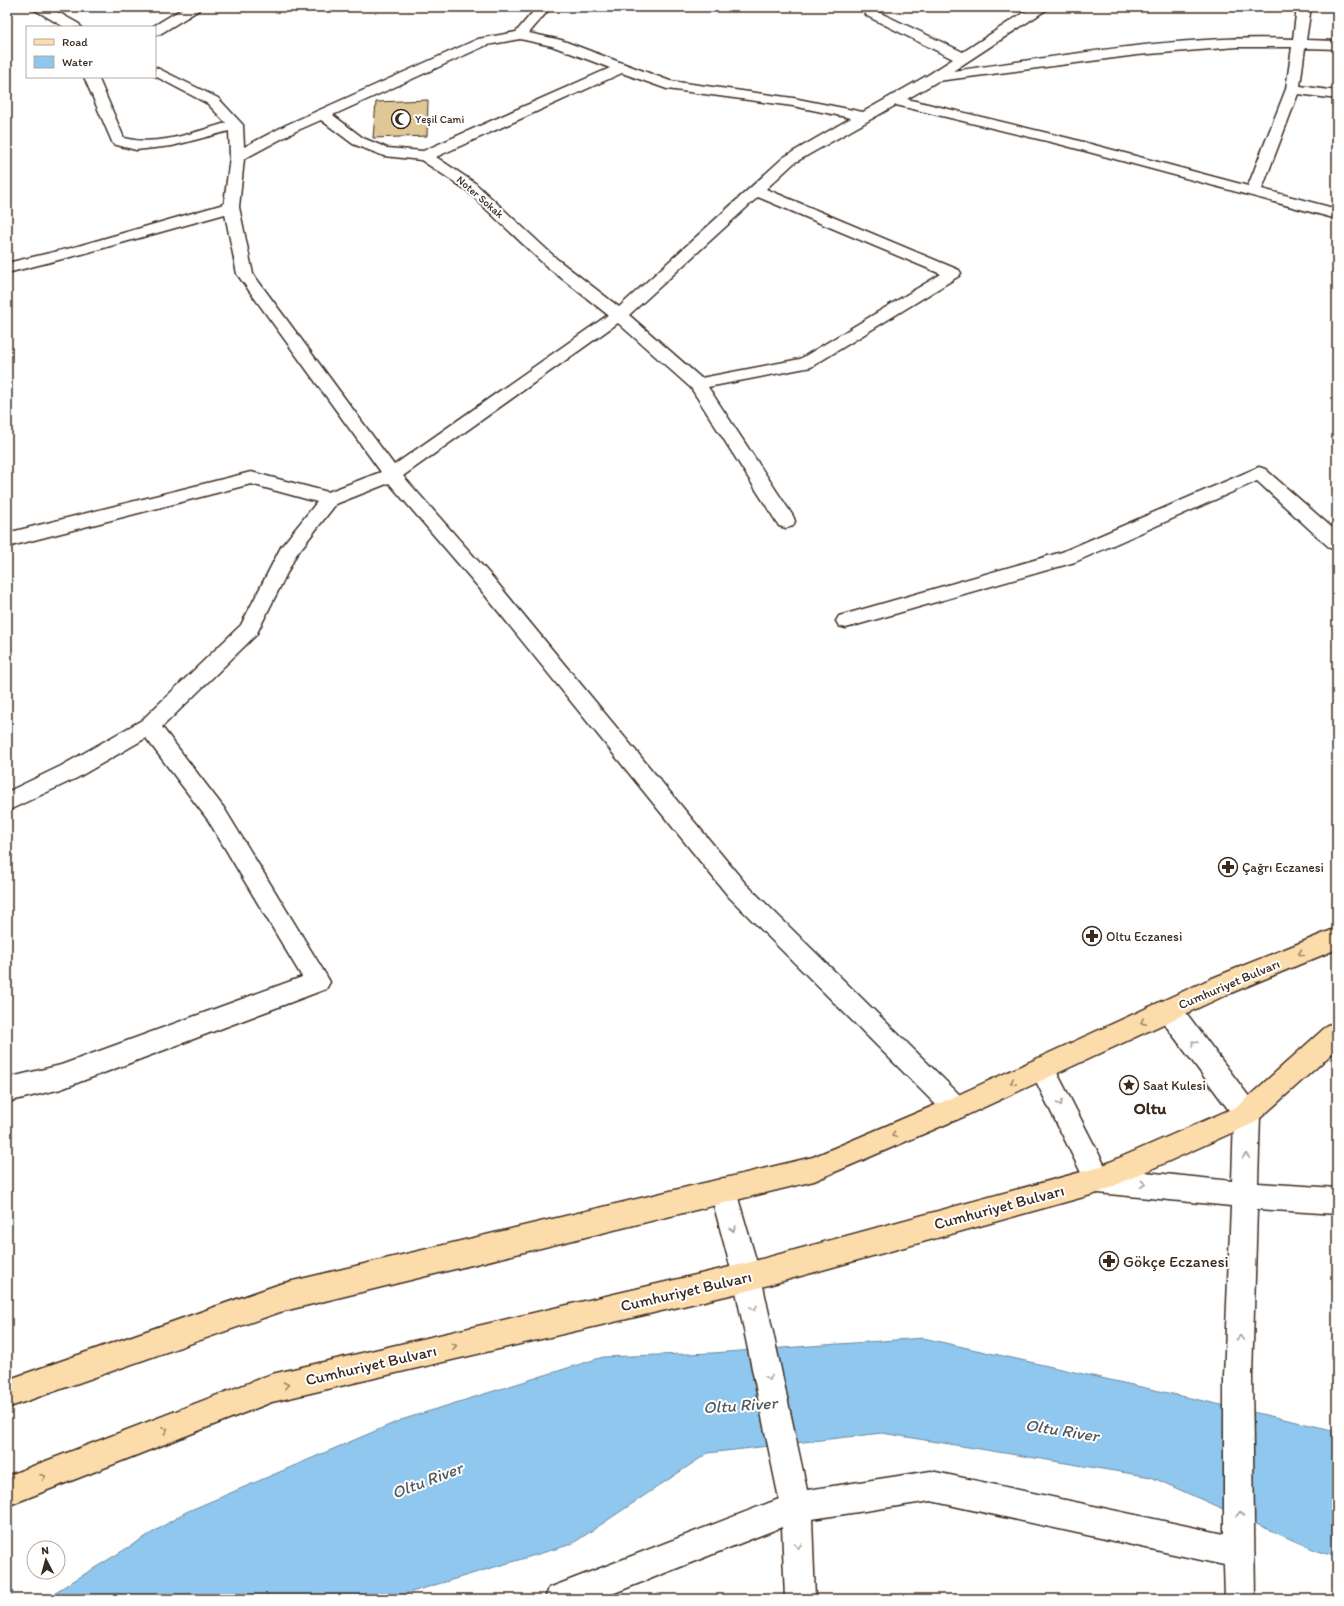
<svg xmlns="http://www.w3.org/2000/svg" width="1344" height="1606" viewBox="0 0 1344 1606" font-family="Itim,sans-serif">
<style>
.water{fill:#8fc7ee;stroke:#6d889b}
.building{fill:#dfc796;stroke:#3b2a1e}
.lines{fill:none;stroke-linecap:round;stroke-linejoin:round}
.minor-casing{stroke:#3b2a1e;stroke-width:3}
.major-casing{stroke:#3b2a1e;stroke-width:3}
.minor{fill:#fff;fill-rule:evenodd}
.major{fill:#fddcac;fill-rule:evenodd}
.oneway{stroke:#9c8365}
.oneway2{stroke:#a79f9a}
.labels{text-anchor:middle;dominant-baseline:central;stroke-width:4;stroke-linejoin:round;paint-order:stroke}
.far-poi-label{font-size:11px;fill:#3b2a1e;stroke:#fff;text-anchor:start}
.far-street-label{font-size:11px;fill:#3b2a1e;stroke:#fff}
.poi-label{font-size:13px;fill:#3b2a1e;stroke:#fff;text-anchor:start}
.street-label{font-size:13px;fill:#3b2a1e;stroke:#fff}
.near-street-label{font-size:16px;fill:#3b2a1e;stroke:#fff}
.near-poi-label{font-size:16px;fill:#3b2a1e;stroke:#fff;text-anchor:start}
.district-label{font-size:17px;font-weight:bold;fill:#3b2a1e;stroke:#fff}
.near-water-label{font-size:17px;font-style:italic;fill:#54595c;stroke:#fff}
</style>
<rect width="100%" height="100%" fill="#fff"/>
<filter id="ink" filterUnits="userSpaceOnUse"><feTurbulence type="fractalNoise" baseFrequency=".025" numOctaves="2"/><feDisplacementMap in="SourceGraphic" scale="8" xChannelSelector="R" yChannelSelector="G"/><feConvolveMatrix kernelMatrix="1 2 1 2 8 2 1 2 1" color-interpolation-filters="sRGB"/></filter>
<g filter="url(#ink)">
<!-- water -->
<path class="water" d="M923,1338L1337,1431V1557L1317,1551L1151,1477L882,1433L708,1453L572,1544L388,1599H44L186,1512L401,1420L603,1357L712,1353Z"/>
<!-- building -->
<path class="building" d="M428,100L427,136L373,138L376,102Z"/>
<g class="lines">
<!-- minor casing -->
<g class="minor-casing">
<path id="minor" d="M33,7H49L79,24L81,27H64L35,10Z
M185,7H201L199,10L160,34L155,35V27H152Z
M537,7H551L529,33L561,40L670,81L793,98L863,112L928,75L953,59L867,16L865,13L867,10L872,9L963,52L1032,7H1048L1046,10L953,71C1064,56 1181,34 1293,39L1297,7H1311L1306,40L1337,41V49L1305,48L1300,86L1337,91V99L1298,94L1262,189L1337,209V219L1059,144L896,105L794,163L766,189L959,270L961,273L959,276L811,367L708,387L793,516L795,521L793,526L786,528L779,526L691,388L618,323L403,476L494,579L745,883L965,1100L969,1108L965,1116L956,1120L947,1116L729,897L480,589L389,483L336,504L296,555L256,635L162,727L224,808L326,975L330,982L326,989L61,1089L7,1102V1078L61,1065L302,977L208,820L146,738L77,778L7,811V792L61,766L142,720L241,625L281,547L317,502L251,484L7,547V533L251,472L328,492L381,472L237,274L225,214L82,254L7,273V263L71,248L224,204L230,157L229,131L172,146L136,150L113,144L84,77H98L124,138C157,147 195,132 226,123L208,104L155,76V67L218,98L243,125L244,147L286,125L478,39L516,32ZM520,39L552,46L610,68L423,151L387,148L363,138L333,115L487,45ZM1237,47H1292L1286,89L1248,186L1068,138L907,99L938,81L1137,55ZM622,73L667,89L793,106L851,118L784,157L619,307L557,259L475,183L436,157ZM321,120L353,144L384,156L421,160L465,189L545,265L608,315L394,465L253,274L239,207L244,159L296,131ZM758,197L941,274L800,359L701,378L629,315Z
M1259,467L1265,469L1337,532V550L1330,548L1257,481L1075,562L846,628L839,626L836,621L839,616L1062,552Z
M1169,999L1178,1002L1256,1106L1260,1114L1258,1183L1337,1188V1214L1257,1209L1252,1377L1255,1599H1225L1224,1565L931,1501L812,1519L815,1599H785L782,1527L599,1599H545L549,1588L779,1499L733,1277L710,1191L714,1182L723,1178L732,1182L736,1191L761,1277L807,1490L931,1471L1224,1534V1377L1231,1206L1098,1193L1089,1189L1030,1069L1033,1061L1042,1058L1051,1061L1106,1168L1232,1181L1234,1117L1160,1018L1157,1010L1160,1002Z"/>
</g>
<!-- major casing -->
<g class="major-casing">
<path id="major" d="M1337,928V949L1226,995L965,1116L814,1181L280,1312L7,1408V1380L280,1284L813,1157L947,1100L1210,979Z
M1337,1022V1049L1256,1122L1098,1193L747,1291L272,1402L7,1506V1476L272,1374L747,1263L1096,1168L1238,1106L1328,1025Z"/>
</g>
<!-- minor -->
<use href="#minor" class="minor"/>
<!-- major -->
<use href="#major" class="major"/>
</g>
<!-- one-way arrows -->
<defs><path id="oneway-chevron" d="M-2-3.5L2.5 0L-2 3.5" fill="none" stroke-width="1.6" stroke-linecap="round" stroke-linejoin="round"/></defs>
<g class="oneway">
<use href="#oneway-chevron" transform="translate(1301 953) rotate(158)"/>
<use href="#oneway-chevron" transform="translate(1143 1022) rotate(155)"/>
<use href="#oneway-chevron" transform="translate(1013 1082) rotate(155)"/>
<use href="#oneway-chevron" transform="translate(894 1135) rotate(157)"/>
<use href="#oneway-chevron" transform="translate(454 1346) rotate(-13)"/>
<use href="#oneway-chevron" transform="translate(286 1385) rotate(-13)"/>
<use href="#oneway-chevron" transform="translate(165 1430) rotate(-21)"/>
<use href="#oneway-chevron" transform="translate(43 1477) rotate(-21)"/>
</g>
<g class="oneway2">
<use href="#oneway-chevron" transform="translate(1194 1043) rotate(-127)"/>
<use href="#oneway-chevron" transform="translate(1060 1103) rotate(63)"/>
<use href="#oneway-chevron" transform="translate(1246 1156) rotate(-89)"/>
<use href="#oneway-chevron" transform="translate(1143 1184) rotate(6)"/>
<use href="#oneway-chevron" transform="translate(733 1229) rotate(74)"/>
<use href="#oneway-chevron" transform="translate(754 1308) rotate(78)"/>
<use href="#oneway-chevron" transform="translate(1240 1338) rotate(-88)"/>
<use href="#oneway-chevron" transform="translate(769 1378) rotate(78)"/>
<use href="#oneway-chevron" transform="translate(1240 1514) rotate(-91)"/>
<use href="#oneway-chevron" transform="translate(798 1546) rotate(88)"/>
</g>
</g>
<!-- icons -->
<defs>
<g id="mosque-ring" transform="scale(1)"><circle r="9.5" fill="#fff" stroke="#3b2a1e" stroke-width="1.5"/><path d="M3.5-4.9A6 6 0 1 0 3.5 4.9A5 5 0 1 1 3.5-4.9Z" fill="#3b2a1e"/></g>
<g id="pharmacy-ring" transform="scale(1)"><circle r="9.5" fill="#fff" stroke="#3b2a1e" stroke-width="1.5"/><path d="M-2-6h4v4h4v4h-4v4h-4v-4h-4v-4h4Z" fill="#3b2a1e"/></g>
<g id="sight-ring" transform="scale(1)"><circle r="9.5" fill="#fff" stroke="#3b2a1e" stroke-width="1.5"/><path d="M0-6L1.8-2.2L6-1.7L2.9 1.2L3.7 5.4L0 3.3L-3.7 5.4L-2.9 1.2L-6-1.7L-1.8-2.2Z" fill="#3b2a1e"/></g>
</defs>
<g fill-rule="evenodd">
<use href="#mosque-ring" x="401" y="119"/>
<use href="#pharmacy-ring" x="1228" y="867"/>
<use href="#pharmacy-ring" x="1092" y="936"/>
<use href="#sight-ring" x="1129" y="1085"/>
<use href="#pharmacy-ring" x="1109" y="1261"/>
</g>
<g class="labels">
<!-- far-poi labels -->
<g class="far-poi-label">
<text x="415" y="119">Yeşil Cami</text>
</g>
<!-- far-street labels -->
<g class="far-street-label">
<text transform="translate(480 197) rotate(41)">Noter Sokak</text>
</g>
<!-- poi labels -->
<g class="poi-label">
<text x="1242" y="867">Çağrı Eczanesi</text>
<text x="1106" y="936">Oltu Eczanesi</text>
<text x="1143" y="1085">Saat Kulesi</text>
</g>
<!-- street labels -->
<g class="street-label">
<text transform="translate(1229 984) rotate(-23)">Cumhuriyet Bulvarı</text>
</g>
<!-- near-street labels -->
<g class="near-street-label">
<text transform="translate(999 1207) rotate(-15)">Cumhuriyet Bulvarı</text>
<text transform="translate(686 1291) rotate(-13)">Cumhuriyet Bulvarı</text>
<text transform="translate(371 1365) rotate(-13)">Cumhuriyet Bulvarı</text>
</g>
<!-- near-poi labels -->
<g class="near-poi-label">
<text x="1123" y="1261">Gökçe Eczanesi</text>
</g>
<!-- district labels -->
<g class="district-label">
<text x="1150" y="1108">Oltu</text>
</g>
<!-- near-water labels -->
<g class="near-water-label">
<text transform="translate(740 1405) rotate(-4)">Oltu River</text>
<text transform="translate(1062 1430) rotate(9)">Oltu River</text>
<text transform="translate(427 1480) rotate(-21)">Oltu River</text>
</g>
</g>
<!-- margin -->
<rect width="1344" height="1606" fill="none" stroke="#fff" stroke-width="24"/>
<rect x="12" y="12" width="1320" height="1582" fill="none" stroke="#3b2a1e" stroke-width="1.5" filter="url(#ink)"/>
<!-- legend -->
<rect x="26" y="26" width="130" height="52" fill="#ffffff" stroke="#b1aaa5"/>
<rect x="34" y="39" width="20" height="6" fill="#fddcac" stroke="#b1aaa5"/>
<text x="62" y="46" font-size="12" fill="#3b2a1e">Road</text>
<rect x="34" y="56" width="20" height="12" fill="#8fc7ee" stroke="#b1aaa5"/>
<text x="62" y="66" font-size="12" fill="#3b2a1e">Water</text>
<!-- north arrow -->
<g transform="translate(46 1560) rotate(354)"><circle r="19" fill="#ffffff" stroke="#b1aaa5"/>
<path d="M0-3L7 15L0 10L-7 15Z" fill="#3b2a1e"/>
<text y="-6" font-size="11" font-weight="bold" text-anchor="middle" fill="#3b2a1e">N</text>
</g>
</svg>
